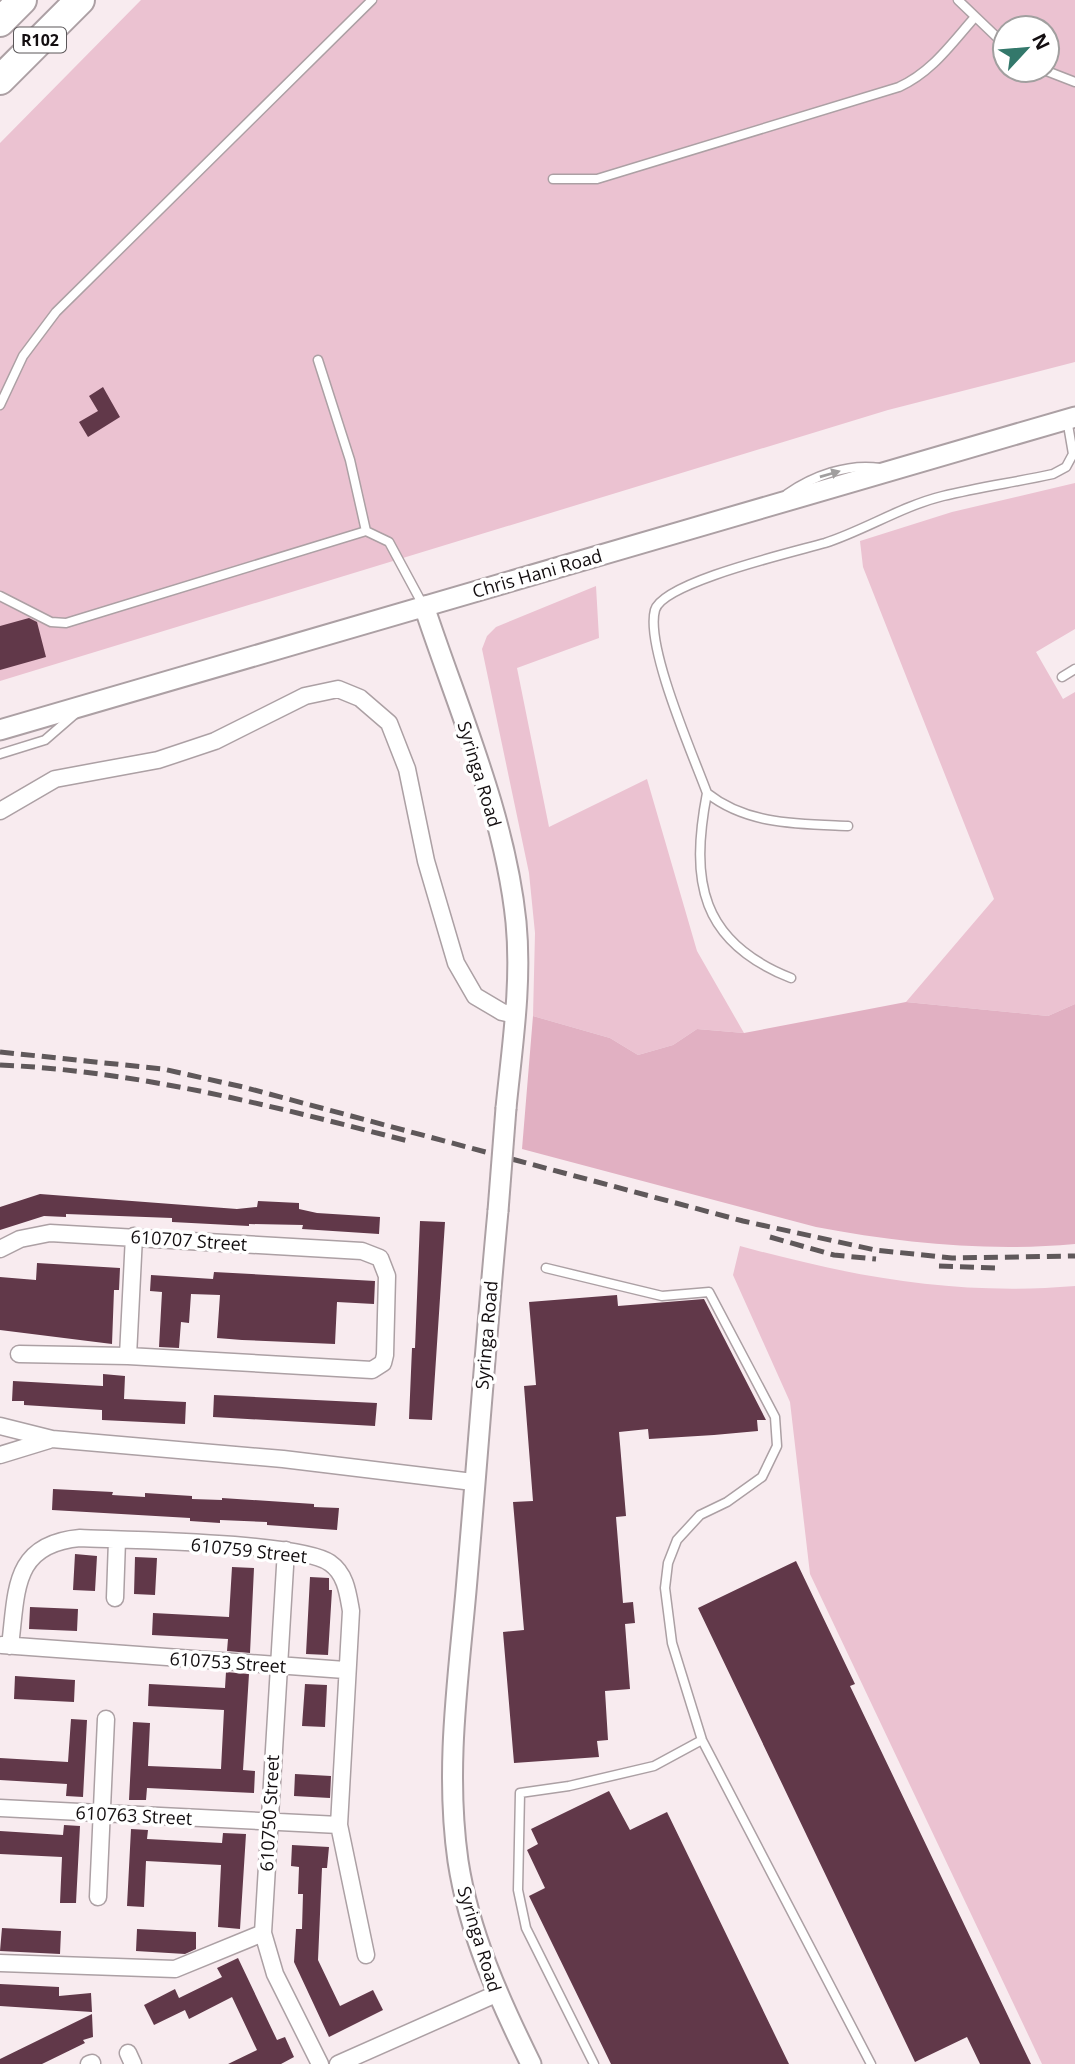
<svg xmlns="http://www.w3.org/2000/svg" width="1075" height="2064" viewBox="0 0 1075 2064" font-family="'Open Sans',sans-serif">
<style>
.green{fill:#ebc2d1;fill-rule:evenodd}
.forest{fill:#e1b0c2}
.building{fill:#613849}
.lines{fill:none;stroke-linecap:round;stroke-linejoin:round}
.service-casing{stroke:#aca0a4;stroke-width:11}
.minor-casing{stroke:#aca0a4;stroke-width:19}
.tertiary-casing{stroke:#aca0a4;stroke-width:23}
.motorway-casing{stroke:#aca0a4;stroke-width:32}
.service{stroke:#fff;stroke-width:8}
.minor{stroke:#fff;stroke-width:16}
.tertiary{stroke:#fff;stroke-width:19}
.motorway{stroke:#fff;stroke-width:28}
.rail{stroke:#5f585a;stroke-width:5;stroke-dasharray:14 7;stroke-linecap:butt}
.tertiary-bridge-casing{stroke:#aca0a4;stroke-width:23;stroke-linecap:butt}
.tertiary-bridge{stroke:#fff;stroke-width:19}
.oneway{fill:#a19f9f}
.labels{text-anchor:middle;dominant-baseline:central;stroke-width:7;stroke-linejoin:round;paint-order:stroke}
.shield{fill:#fff;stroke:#5a5658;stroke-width:2}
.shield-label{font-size:16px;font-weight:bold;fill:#130e10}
.street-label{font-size:18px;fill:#130e10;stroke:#fff}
</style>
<rect width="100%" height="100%" fill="#f8ebef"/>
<!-- green -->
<path class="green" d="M141,0H1075V362L888,410L0,681V143ZM1005,28H1047V70H1005Z
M1075,483V629L1036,652L1063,699L1075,692V1004L1048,1016L906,1002L994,899L863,567L860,541L952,512Z
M596,586L599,638L517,668L549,827L647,779L697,951L744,1033L697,1029L673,1045L638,1055L610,1038L533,1016L535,933L529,873L482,649L487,636L496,627Z
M740,1246C854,1277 956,1296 1075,1286V2064H1042L810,1574L790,1402L733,1275Z"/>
<!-- forest -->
<path class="forest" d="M906,1002L1048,1016L1075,1004V1244C988,1252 901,1243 816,1227L522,1149L533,1016L610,1038L638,1055L673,1045L697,1029L744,1033Z"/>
<!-- building -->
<path class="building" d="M103,387L120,417L88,437L79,422L98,411L89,396Z
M29,618L37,622L46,657L0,670V626Z
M40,1194L237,1209L257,1207L258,1201L299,1203V1209L317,1213L380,1217L379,1234L302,1229L303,1225L249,1224V1226L172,1222V1218L66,1214V1217L44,1216L0,1230V1207Z
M420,1221L445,1222L432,1420L409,1419L412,1348H415Z
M37,1263L120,1268L119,1290H114L112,1344L0,1330V1277L36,1280Z
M214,1272L375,1281L374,1304L337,1302L335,1344L242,1340L217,1338L220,1295L191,1294L189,1323L181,1322L179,1348L159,1347L162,1292L150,1291L151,1275L213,1279Z
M617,1295L618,1306L704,1299L766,1420H757L758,1431L714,1435L649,1439L648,1429L619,1432L626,1516L616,1517L623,1603L633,1602L635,1623L625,1624L630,1689L605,1691L608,1740L597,1741L599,1757L514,1763L503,1632L524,1630L513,1502L533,1501L524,1386L536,1385L529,1302Z
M103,1374L125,1376L124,1399L186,1402L185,1424L102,1420V1410L24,1405V1401H12L13,1381L103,1386Z
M214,1395L377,1403L375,1426L213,1417Z
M53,1489L113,1492L112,1495L145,1497V1493L192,1496V1499L222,1500V1498L314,1504V1507L339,1508L337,1530L267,1525V1522L220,1520V1523L190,1521V1518L52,1510Z
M75,1554L97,1556L95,1591L73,1590Z
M135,1557L157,1558L155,1595L134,1594Z
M796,1561L855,1684L850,1686L1031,2064H980L967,2037L915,2062L698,1608Z
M232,1567L254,1568L250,1653L227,1651L228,1639L152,1635L153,1613L229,1617Z
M310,1577L329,1578V1590H332L328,1655L306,1654Z
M30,1607L78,1609L77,1631L29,1629Z
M226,1672L249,1674L243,1770L255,1771L254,1793L147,1788L146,1800H129L133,1722L150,1723L148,1766L221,1769L224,1710L148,1706L149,1684L225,1688Z
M15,1676L75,1680L74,1702L14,1699Z
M305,1684L327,1685L325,1727L302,1726Z
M71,1719L87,1720L83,1797L66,1796L67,1784L0,1780V1758L68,1762Z
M295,1774L331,1776L330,1798L294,1796Z
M609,1791L630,1830L667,1812L789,2064H611L529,1896L545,1888L527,1850L538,1844L531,1829Z
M64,1825L80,1826L76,1903H60L62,1857L0,1854V1831L63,1835Z
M131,1829L148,1830L147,1839L222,1843L223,1833L246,1834L240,1929L218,1927L221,1865L146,1861L144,1907L127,1906Z
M292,1845L329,1847L327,1868H322L318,1960L340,2006L373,1990L383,2010L329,2037L294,1962L296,1929H302L303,1894H298L299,1867L291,1866Z
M2,1928L61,1931L60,1954L0,1951Z
M137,1929L196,1932V1949L185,1954L136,1951Z
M238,1958L277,2040L285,2037L294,2057L281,2064H228L257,2050L232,1997L189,2019L185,2010L154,2025L144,2005L175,1989L179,1998L222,1977L217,1968Z
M0,1984L59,1987V1996L91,1993L92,2012L0,2006Z
M92,2014L93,2037L83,2040L85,2043L42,2064H0V2059Z"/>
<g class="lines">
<!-- service casing -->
<g class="service-casing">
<path id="service" d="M958,0L1005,45
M1044,70L1075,82
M553,179H597L899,87C932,72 951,44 975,17
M318,360L350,460L366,531
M0,405L23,356L56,312L372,0
M787,494C813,476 848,463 880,468
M0,596L51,622L66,623L366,531L389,542L423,605
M1062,677L1075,669
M0,754L45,740L75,714
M707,793C690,881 700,942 791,978
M848,826C799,824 747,825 707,793C693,755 645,646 655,610C663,582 794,552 825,543C865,530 902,506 943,496C980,487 1017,482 1053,474L1066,467L1073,454L1067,419
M546,1268L662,1296L709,1292L775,1417L777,1446L762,1477L727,1502L700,1515L677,1540L668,1563L665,1588L672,1643L702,1740L871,2064
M594,2064L526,1928L518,1890L520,1793L569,1786L654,1766L702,1740"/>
</g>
<!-- minor casing -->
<g class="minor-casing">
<path id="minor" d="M0,811L55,779L158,760L215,741L305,696L338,689L360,698L389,723L407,769L426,861L456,963L475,996L502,1012L516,1015
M0,1249L20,1239L50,1233L362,1251L380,1258L387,1276L385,1355L383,1363L372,1370L128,1356L19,1354
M128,1356L134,1236
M0,1426L52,1439L283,1459L473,1482
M0,1455L49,1440
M286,1550L263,1933L275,1974L320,2064
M115,1598L117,1540
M2,1645L345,1670
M10,1646C17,1591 12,1544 80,1538C125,1540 301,1542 330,1563C346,1574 348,1594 351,1611L339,1825L366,1955
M0,1808L339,1825
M98,1897L106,1719
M0,1963L175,1969L263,1933
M128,2053L133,2064
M89,2064L92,2063
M338,2064L496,1994"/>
</g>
<!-- tertiary casing -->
<g class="tertiary-casing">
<path id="tertiary" d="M424,606C458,709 505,814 516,922C522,984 512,1047 506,1108
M0,730L1075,417
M498,1211C486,1338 477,1464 466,1591C458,1681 445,1770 458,1861C469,1933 499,1999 531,2064"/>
</g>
<!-- motorway casing -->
<g class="motorway-casing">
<path id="motorway" d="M0,22L22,0
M0,80L80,0"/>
</g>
<!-- service -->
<use href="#service" class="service"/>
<!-- minor -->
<use href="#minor" class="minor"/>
<!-- tertiary -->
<use href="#tertiary" class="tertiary"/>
<!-- motorway -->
<use href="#motorway" class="motorway"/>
<!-- rail -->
<path class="rail" d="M0,1052L163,1069L243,1087L743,1221L875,1250L952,1258L1075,1256
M0,1065C140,1071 276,1107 412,1142
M770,1237L834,1255L876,1259
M939,1266L998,1268"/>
<!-- tertiary-bridge casing -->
<g class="tertiary-bridge-casing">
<path id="tertiary-bridge" d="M498,1211L506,1108"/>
</g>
<!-- tertiary-bridge -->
<use href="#tertiary-bridge" class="tertiary-bridge"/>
</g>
<!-- one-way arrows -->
<defs><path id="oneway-solid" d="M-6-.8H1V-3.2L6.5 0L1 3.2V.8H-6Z" transform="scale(1.75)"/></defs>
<use class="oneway" href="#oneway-solid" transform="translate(830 474) rotate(-16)"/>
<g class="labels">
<!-- shield labels -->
<rect class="shield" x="14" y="27.5" width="52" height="25" rx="5"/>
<g class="shield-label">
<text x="40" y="40">R102</text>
</g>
<!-- street labels -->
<g class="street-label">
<text transform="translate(537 573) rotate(-16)">Chris Hani Road</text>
<text transform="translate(480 774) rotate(73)">Syringa Road</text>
<text transform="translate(189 1240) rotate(4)">610707 Street</text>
<text transform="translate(486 1335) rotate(-85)">Syringa Road</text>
<text transform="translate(249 1550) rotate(6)">610759 Street</text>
<text transform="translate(228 1662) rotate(4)">610753 Street</text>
<text transform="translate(269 1813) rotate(-87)">610750 Street</text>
<text transform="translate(134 1815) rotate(3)">610763 Street</text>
<text transform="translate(480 1939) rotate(73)">Syringa Road</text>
</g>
</g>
<!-- north arrow -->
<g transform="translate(1026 49) rotate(64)"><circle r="33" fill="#ffffff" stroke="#a19f9f" stroke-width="2"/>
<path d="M0-5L12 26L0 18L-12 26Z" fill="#33786b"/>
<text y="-10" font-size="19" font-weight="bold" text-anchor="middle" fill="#130e10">N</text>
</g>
</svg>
